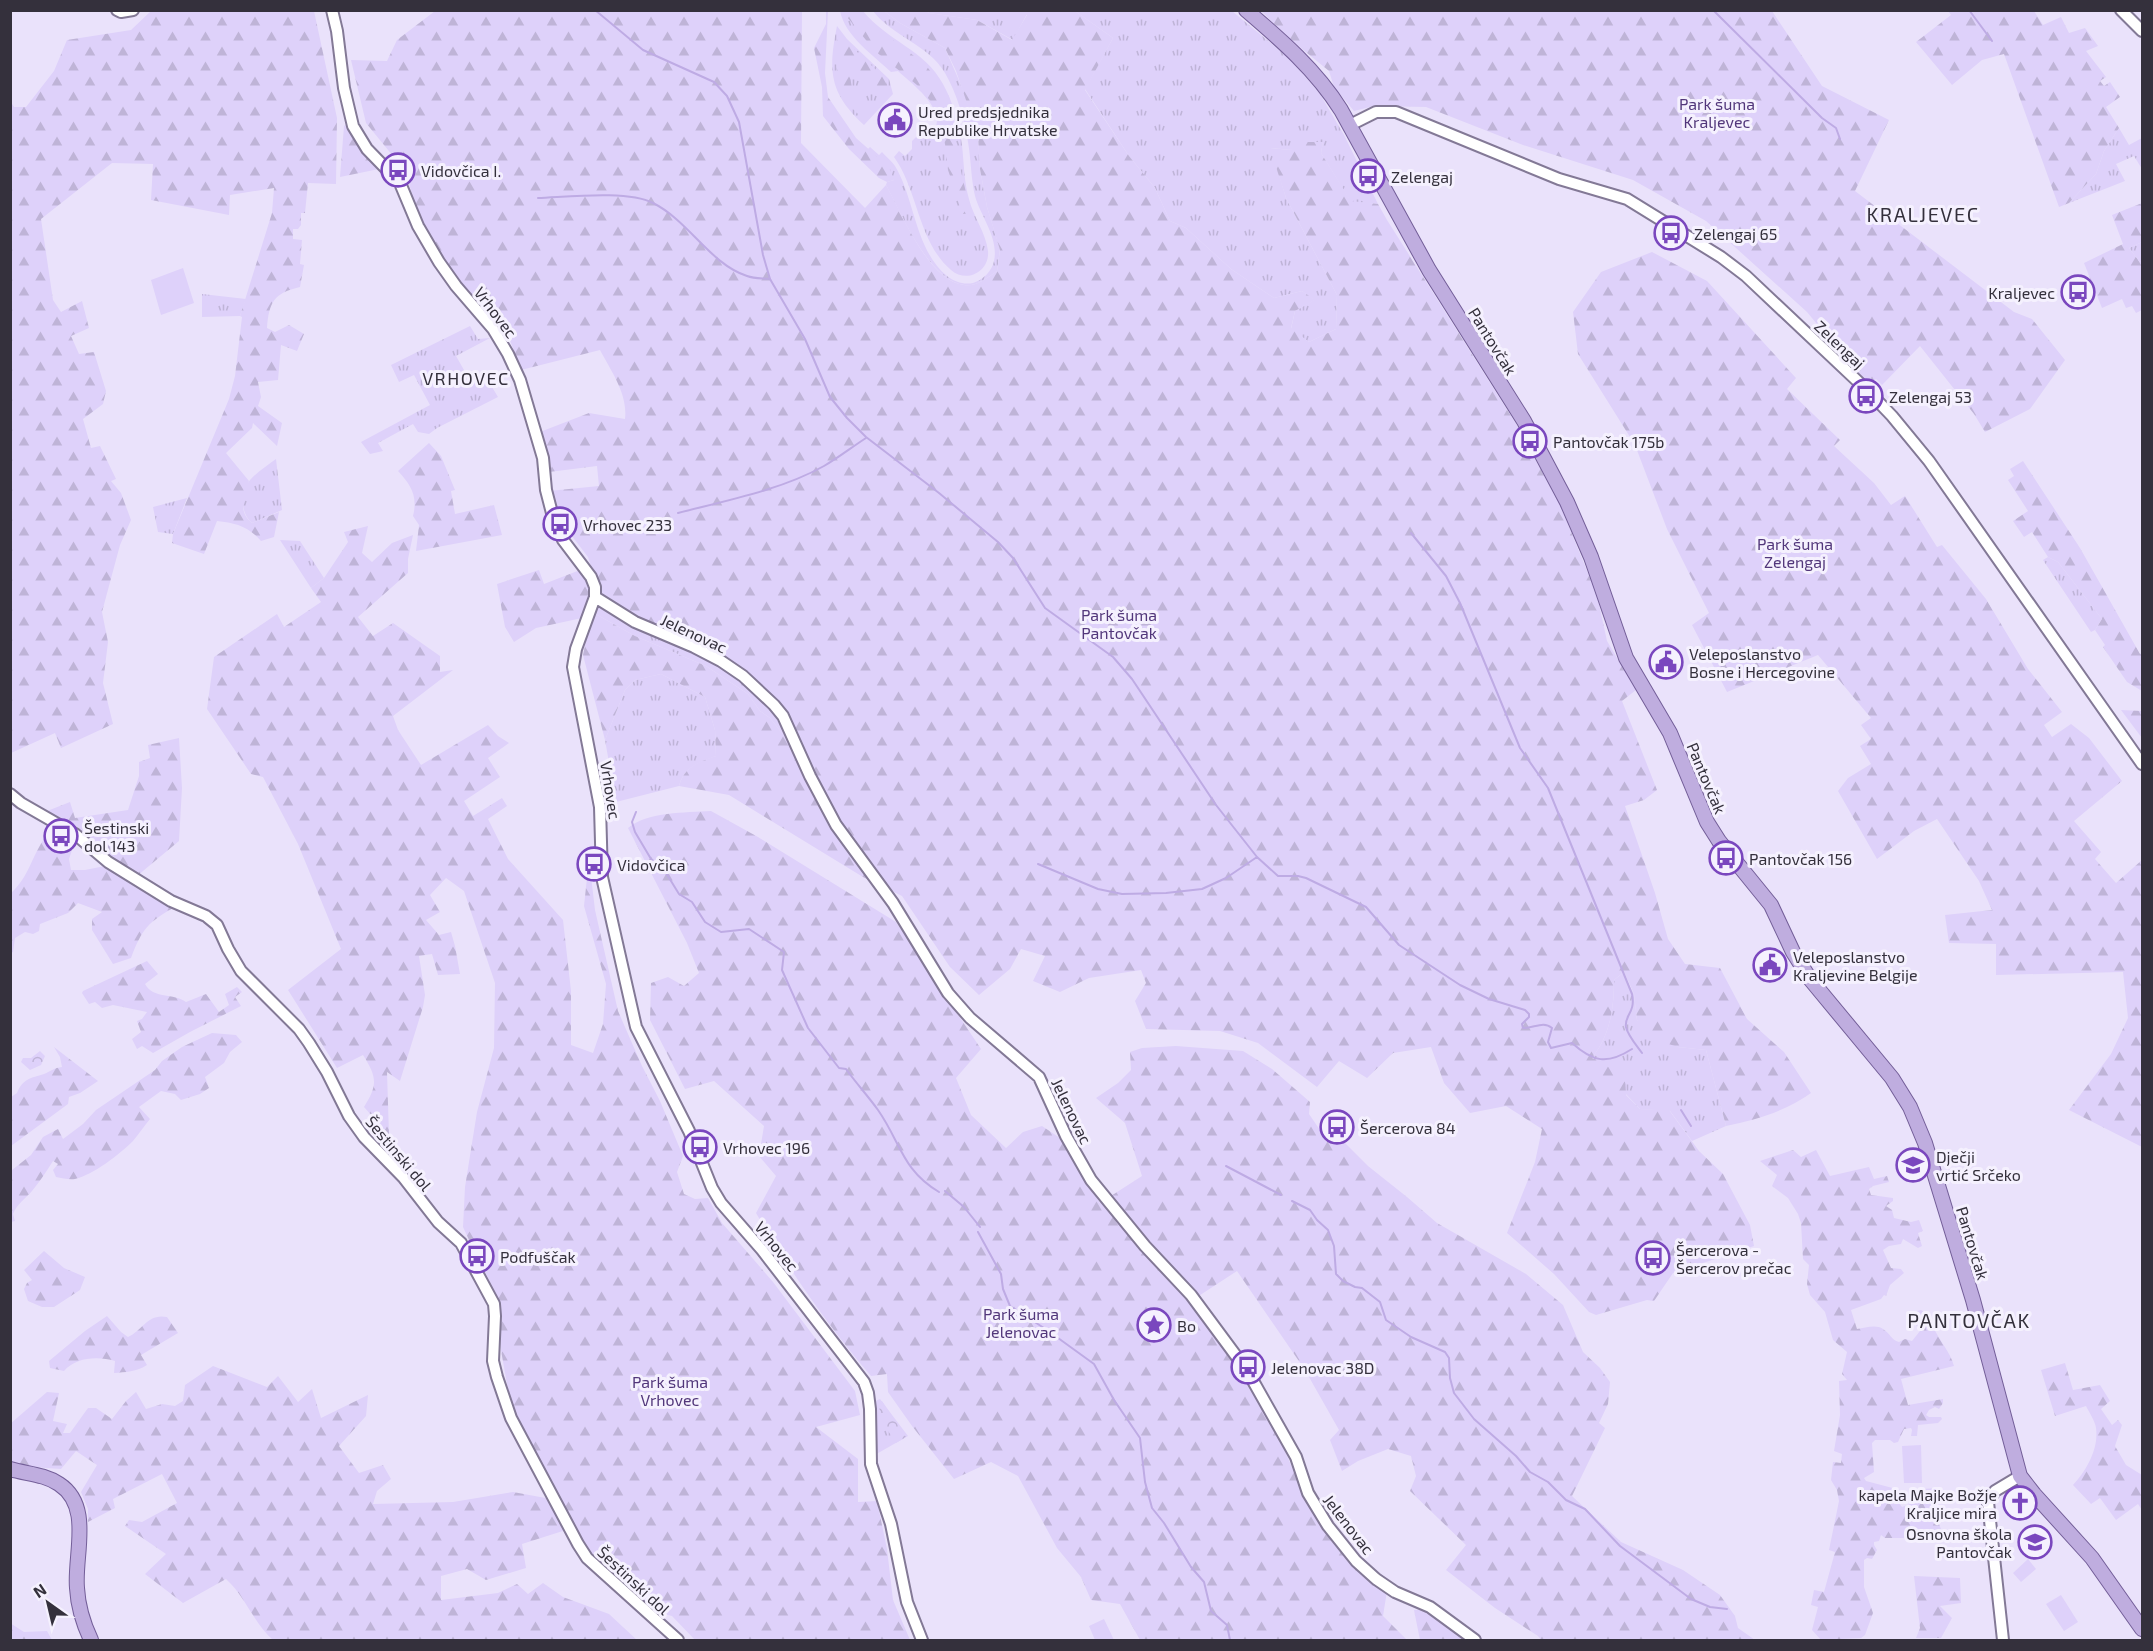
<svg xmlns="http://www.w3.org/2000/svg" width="2153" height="1651" viewBox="0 0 2153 1651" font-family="'Exo 2',sans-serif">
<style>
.grass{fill:url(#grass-tufts)}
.forest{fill:url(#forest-firs)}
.park{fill:url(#park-crowns)}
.pitch{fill:#ded1fa}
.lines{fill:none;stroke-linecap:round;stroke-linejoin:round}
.stream{stroke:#beabe4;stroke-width:2}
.minor-casing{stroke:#837996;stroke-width:14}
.major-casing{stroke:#735e98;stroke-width:16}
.minor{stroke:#fff;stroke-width:10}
.major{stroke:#bfaddf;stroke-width:14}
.labels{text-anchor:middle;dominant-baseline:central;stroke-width:6;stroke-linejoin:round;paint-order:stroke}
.park-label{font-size:16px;fill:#52377b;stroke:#f5f1fe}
.poi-label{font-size:16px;fill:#34303c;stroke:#f5f1fe;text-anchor:start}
.street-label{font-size:16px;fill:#34303c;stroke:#f5f1fe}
.neighbourhood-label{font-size:18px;letter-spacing:1.5px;fill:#34303c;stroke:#f5f1fe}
.quarter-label{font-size:20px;letter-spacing:1.5px;fill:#34303c;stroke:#f5f1fe}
</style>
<defs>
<pattern id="grass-tufts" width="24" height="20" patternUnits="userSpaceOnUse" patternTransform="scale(1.5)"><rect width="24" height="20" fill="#ded1fa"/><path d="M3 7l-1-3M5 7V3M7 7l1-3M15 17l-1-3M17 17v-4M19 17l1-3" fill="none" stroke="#bfb4d7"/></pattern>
<pattern id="forest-firs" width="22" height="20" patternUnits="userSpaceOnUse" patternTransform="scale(1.5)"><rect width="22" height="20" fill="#ded1fa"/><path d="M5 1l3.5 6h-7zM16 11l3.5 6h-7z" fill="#bfb4d7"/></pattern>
<pattern id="park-crowns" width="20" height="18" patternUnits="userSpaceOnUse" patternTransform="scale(1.5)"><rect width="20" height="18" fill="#ded1fa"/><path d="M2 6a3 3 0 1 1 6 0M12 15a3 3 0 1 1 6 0" fill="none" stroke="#bfb4d7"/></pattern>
</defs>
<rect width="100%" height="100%" fill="#eae2fb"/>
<!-- grass -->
<path class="grass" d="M1019,10L1027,14L1013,40L977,20L929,13L926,11Z
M840,11H863C886,40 925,50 943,84C953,102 959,124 962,145C964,163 964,182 969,199C973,216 986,233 988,251C990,271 967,284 951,270C918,242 918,190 894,157L899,151L905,156L912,149V141L927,126L934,131C947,109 912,84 898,71L891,72C873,55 845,36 840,11Z
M873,11H884L900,23L945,48L964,92L978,135L980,169L987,207L1000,249L997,271C987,278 976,287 964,285C929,281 901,213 886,185L887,182L894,180L868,149L870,147L879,155L882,152C886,157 892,161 895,166C915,199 915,250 947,276C955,282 964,285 973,283C983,280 992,271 994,261C999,238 981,217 975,196C971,179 971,159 968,142C964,118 957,94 945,73C929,45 892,36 873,11Z
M1075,11H1232L1290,59L1320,94L1344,135L1378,204L1351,202L1321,153L1323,142L1291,150L1271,148L1286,198L1337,295L1336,329L1309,342L1291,329L1295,311L1314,300L1302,291L1274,298L1231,269L1186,228L1170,221L1155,188L1129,156L1085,89L1113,38Z
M837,26L847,39L889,79L893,94L864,125C829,93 828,71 837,26Z
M2119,128L2129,145L2142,138V169L2134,156L2116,164L2125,181L2069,203L2096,174L2104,151Z
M2142,242V262L2139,261L2129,248Z
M202,294L246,299L240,316L202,317Z
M470,326L478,339L490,338L456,356L472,384L486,377L498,397L437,428L429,434L418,432L413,424L378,443L383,451L370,454L361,442L430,405L414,375L399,382L391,365Z
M276,459L282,510L252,523C240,513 240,492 250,480C257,472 268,465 276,459Z
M187,498L173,534L158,532L153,507Z
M280,540L300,541L324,578L311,588Z
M2048,557L2058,562L2102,619L2095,630L2091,632L2043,560Z
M597,603L721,664L778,714L837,831H834L785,737L770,718L760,711L748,694L706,666L635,636L592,612Z
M661,674L705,697L715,730L716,756C698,763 684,767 679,786L616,802L605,740L625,690L635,680Z
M1623,973L1634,994L1637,1020L1678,1047L1706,1050L1726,1126L1692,1141L1670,1111L1640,1109L1592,1058C1610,1035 1614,1009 1614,980Z
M880,1399L908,1436L873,1456V1402Z"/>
<!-- forest -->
<path class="forest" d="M151,11H314L337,118L336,184L308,183L305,213H301V225L298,229H293V239L302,240L300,264L304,265L300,287C274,293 269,302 267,328L275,332L289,325L304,334L297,351L281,345L278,380L258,382L261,397L258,406L282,423L277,446L253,423L252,428L226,453L249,481C243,496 238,512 252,523L279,512L274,537L261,541C248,526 235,523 217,521L204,554L172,543L173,534L229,399L235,376L242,317L240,316L272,213L274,188L230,195L229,215L151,200L153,164L112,163L41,219L53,300L61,312L82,301L89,328L71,336L79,354L94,352L106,391L103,404L83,419L91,448L100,446L116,479L111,481L121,493L131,520L120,545L102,612L108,642L103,683L113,724L61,748L55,733L11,753V102L14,107H26L54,71L67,40L131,30Z
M435,11H802L801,143L865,208L886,185C902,213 928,281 964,285C976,287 987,278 997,271L1000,250L987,207L980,169L978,135L956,71L945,48L900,23L884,11H926L929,13L977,20L1012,40L1027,15L1019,11H1075L1113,38L1085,90L1129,156L1155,188L1170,221L1186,228L1231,269L1274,298L1302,291L1315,300L1295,311L1291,328L1309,342L1336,329L1337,295L1286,198L1270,148L1291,150L1299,142H1323L1321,153L1351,201L1378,204L1387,220L1518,427L1560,505L1597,595L1607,641L1636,690L1622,701L1657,790L1644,800L1625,806L1655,893L1668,939L1685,964L1720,968L1747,1019L1784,1052L1811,1093C1786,1111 1756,1120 1726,1126L1706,1050L1678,1047L1656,1040L1637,1020L1634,994L1624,972L1614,980C1614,1009 1610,1035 1592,1058L1625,1076L1626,1095L1640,1109L1669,1110L1699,1151L1723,1174L1750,1225L1754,1246L1673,1273L1654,1301L1647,1300L1596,1315L1589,1312L1554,1274L1507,1233L1535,1162L1542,1129L1506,1106L1470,1113L1444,1083L1431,1047L1393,1053L1367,1078L1339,1061L1317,1087L1258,1043L1220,1031L1146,1029L1135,1001L1146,983L1141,970L1089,978L1060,992L1033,981L1045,956L1021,949L1010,969L979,995L950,967L902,896L863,877L729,795L679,786C684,767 698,762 716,756L715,730L705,697L661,674L635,680L625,690L605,740L583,655L592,612L635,636L706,666L748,694L760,711L770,718L785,737L834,831H838L794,737L741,671L638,620L599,593L588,557L555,514L549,491L599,486L597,466L549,472L546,455L548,453L545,452L540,432L589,413L625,419C628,394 611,371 600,350L521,370L508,335L448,268L416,210L406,172L366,123L351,60L387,61L397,40Z
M826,11H828L825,73L828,97L856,138L889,167L894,180L887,182L879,178L849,149L823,116L822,87L814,48L826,24Z
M846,11H859L866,24L901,45L928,68L949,96L954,125L957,155L971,213L963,214L948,170L945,144L933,104L917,85L875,51L847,17Z
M1261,11H1772L1822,86L1889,120L1855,191L2014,312L2032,319L2065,360L2030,409L1985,432L1974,414L1920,346L1882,385L1876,379L1868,386L1807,312L1706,221L1633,180L1523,145L1426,107L1374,106L1354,111L1334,87L1329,71L1290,39Z
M1948,11H2034L2043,25L2061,17L2069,33L2085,28L2098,46L2086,51L2106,77L2100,81L2104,86L2110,82L2120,97L2106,107L2119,128L2104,151L2096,174L2069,203L2059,207L2004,54L1982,60L1952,85L1916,42L1951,15Z
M839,30L855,50L887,80L885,93L848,63L853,95L866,112L864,119C835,97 833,64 839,30Z
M347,124L362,150L379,169L340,177L344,126Z
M2142,203V242L2129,248L2139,261L2142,262V310L2136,313L2132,306L2126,308L2122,299L2102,308L2084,263L2123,244L2112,215Z
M1652,252L1707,281L1796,378L1787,389L1840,440L1834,446L1874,483L1891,505L1905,496L1937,547L1942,545L1986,599L2028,669L2062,712L2044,725L2052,737L2071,724L2089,738L2122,781L2074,821L2101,852L2095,859L2116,883L2142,860V1147L2069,1110L2111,1054L2128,1018L2123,972L1996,975V944L1949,943L1945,915L1992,910L1979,881L1937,819L1914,831L1877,859L1838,791L1848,778L1871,764L1860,746L1871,739L1861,725L1871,718L1818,655L1727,692L1692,625L1709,613L1667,529L1635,445L1578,354L1573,312L1601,272Z
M429,443L441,456L455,490L451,491L455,514L494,505L502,535L416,551L419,525L413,516C418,496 411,485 398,471Z
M2023,461L2080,548L2140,654L2142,653V691L2127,682L2103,647L2105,645L2095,630L2102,619L2058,562L2048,557L2032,532L2024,537L2013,521L2028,511L2008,480L2014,476L2010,469Z
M368,526L362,553L372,562L392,543L413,535L408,559V573L358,617L373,636L393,623L440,656V672L453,670L393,716L398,730L421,765L488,725L498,736L509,743L488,758L500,777L464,801L473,816L502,798L507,806L488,819L508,859L563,920L571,991V1045L593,1053L603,1024L606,984L584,906L589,859L595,910L618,1011L642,1066L660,1101L683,1156L677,1172L684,1194L695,1199L708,1198L722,1223L773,1282L855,1391L860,1415L816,1427L858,1459V1502L877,1501L887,1549L893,1600L910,1640H695L672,1616L648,1610L592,1555L554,1491L510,1401L499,1339L500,1307L463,1227L465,1187L477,1112L494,1048L495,983L464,891L446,878L430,895L440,912L426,920L439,935L451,932L455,946L460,974L438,975L432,954L419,956L425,995L423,1007L400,1081L387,1072L389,1135L364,1107C378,1085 377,1077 363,1055L337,1068L288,990L341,949L298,844L263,777L251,774L207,709L214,657L277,614L284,627L321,602L311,588L324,578L348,542L344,532Z
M539,570L544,584L580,570C595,590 590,596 582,618L536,628L514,642L505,627L497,584Z
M2121,710L2142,711V738Z
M179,738L182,788L179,841L137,876L42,813L70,802L75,818L128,810L139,776V762L150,758L148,745Z
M711,811L758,837L896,922L981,1049L956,1078L971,1115L1006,1148L1023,1132L1042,1126L1060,1138L1100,1203L1142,1176L1125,1123L1096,1098L1118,1083L1131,1070L1130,1052L1142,1048L1176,1046L1243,1051L1272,1069L1310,1102L1309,1114L1322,1133L1341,1139L1368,1166L1407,1197L1437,1223L1526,1274L1563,1305L1583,1352L1600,1368L1610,1382L1608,1404L1599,1423L1605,1428L1572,1496L1621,1542L1683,1570L1720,1595L1735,1616L1738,1628L1755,1640H1541L1538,1636L1495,1608L1446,1570L1466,1545L1410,1491L1416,1476L1411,1456L1388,1449L1358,1461L1342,1471L1330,1440L1339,1430L1305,1370L1237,1271L1191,1301L1240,1371L1283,1446L1306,1501L1326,1532L1355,1568L1387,1591L1383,1616L1407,1640H1140L1120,1604L1091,1600L1081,1577L1057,1548L1018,1476L991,1462L954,1479L912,1426L888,1392L887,1374L871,1376C827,1325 790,1271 756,1213L776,1176L759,1156L764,1126L714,1081L685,1089L650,1020L651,983L668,977L684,986L699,973L687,943L628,828C649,811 684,813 711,811Z
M46,836L70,845L72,850L69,859L71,870H85L105,866L135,887L175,907C148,922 142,929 131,958L113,964L92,930V919L102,912L78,903L68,913L40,924L39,931L33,934L25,932L15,938L13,952L11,953V893C29,877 31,857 46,836Z
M147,961L158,974L145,984C153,999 174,993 186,1002L206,994L219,1012L229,1005L225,994L237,987L242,992L235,997L241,1006L190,1032L153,1053L142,1046L137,1049L132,1039L141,1032L137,1021L142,1019L147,1012L113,1005L102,1008L95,1002L89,1004L82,993L83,991Z
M212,1033L236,1035L242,1042L230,1052L224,1063L205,1077L209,1088L200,1094L181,1100L175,1094L161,1091L139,1107L150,1119C144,1126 139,1134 133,1141C120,1154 93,1175 75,1179C69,1180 62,1178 56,1177L53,1170L58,1164L53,1161C46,1172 40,1181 32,1191C25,1199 17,1204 13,1214L15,1221L11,1222V1173L12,1170L31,1155L43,1137L58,1129L63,1139L83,1124L96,1110L155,1070L162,1061L182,1047Z
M54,1047L98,1081L80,1093L69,1097L68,1104L11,1146V1097L17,1093C22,1079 31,1078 44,1074C51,1071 54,1068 62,1067L60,1057Z
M1793,1150L1801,1157L1816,1150L1830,1176L1869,1167L1874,1179L1887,1176L1889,1182L1873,1186L1869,1189L1871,1195L1893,1198V1201L1886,1206L1892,1210L1894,1218L1911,1222L1919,1220L1923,1231L1918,1233L1922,1246L1918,1248L1903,1239L1901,1244L1889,1246L1883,1250L1891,1268L1901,1269L1904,1273L1890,1285L1886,1296L1884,1295L1881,1299L1851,1310L1857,1329C1865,1328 1876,1324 1883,1329C1890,1333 1891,1340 1899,1342L1905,1339L1912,1341L1920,1331L1916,1325L1917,1311L1921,1310L1929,1315L1931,1319L1928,1324L1933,1326C1939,1341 1950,1351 1954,1366L1901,1379L1908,1405L1943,1399V1403L1939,1409L1935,1407L1929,1410L1926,1415L1929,1417H1941L1942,1419L1938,1423L1918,1425L1917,1436H1911L1912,1430L1911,1428L1904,1429L1898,1442L1894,1443L1890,1440H1875L1872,1443L1874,1472L1864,1478L1866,1481L1904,1491L1898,1502L1902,1507C1912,1504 1918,1501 1918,1491L1921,1489L1940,1488L1936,1492L1938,1498L1934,1512L1941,1529L1937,1535L1929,1532L1928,1538H1885L1881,1535L1879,1541L1874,1542V1545L1877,1550L1872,1559L1867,1558L1864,1560V1587L1873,1613L1865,1635L1861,1638L1821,1640L1812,1630L1818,1607L1811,1605L1814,1590L1824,1592L1835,1552L1829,1550L1839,1501L1837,1490L1831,1480L1833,1462L1841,1463L1842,1454L1834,1451L1840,1415L1839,1381L1847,1380L1842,1374L1847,1352L1833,1340L1825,1312L1810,1295L1807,1284L1809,1265L1803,1259L1801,1223L1798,1214L1788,1198L1772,1186L1777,1175L1760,1161Z
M44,1251L64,1268L85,1277L80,1290L54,1307H42L28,1301L24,1289L27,1283L32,1280L24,1270Z
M107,1316L121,1332L128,1337C143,1330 148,1313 167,1317L178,1333L141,1355L147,1365C137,1372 125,1372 114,1373L115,1361C98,1356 76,1357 64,1371L50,1368L49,1361L85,1331Z
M2065,1363L2073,1390L2100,1385L2110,1401L2101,1409L2112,1425L2118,1420L2122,1425L2115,1446L2126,1465L2142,1475V1510L2138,1504L2116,1520L2100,1498L2091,1504L2073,1485C2086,1471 2099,1449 2096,1428C2095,1421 2089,1412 2086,1406L2055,1416L2041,1370Z
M213,1366L267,1387L278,1376L298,1402L312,1389L321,1418L368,1395L366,1416L339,1446L359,1473L383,1465L391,1479L377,1491L373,1504L453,1502L513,1492L551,1499L566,1530L522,1544L526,1568L486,1580L467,1569L441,1576V1600L498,1593L517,1584L528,1594L543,1583L563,1597L609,1614L637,1640H273C253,1622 245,1596 226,1579L183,1603L145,1574L166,1554L125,1526L129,1520L142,1522L177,1503L162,1474L113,1499L115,1508L88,1522V1509L81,1492L97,1465L76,1451L61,1469L31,1467L11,1461L10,1424L47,1392L59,1393L53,1421L67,1424L63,1433H70L88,1408H96L112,1419L126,1401L136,1392L146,1409L162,1404L175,1406L183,1401L185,1385Z
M1914,1576L1960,1578L1961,1603L1940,1606L1952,1618L1941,1638H1916L1920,1628Z
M1428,1609L1470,1640H1420L1414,1610Z
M10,1623L24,1632L47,1631L52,1640H11Z"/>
<!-- park -->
<path class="park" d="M40,1051L45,1056L41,1065L30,1070L21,1062L23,1058H31Z
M880,1401H882L906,1437L896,1443L879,1417Z"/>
<!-- pitch -->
<path class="pitch" d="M183,268L194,303L161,315L151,280Z
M1921,1445L1922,1483H1904L1902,1446Z
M2028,1559L2036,1569L2021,1582L2013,1573Z
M2061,1595L2078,1622L2064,1631L2046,1604Z
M1104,1619L1114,1640H1095L1089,1626Z"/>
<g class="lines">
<!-- stream -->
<path class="stream" d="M595,10L643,50L714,82L727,96L739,122L763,255L770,279L805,339L830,397L847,418L866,437L939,493L998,542L1013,558L1045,608L1113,657L1132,679L1216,805L1257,857L1278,876H1298L1306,878L1366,907L1399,945L1460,985L1489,999L1525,1010L1529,1014V1017L1522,1024L1523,1028C1533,1029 1543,1020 1552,1028L1548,1042L1551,1048L1572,1043C1593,1062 1607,1065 1632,1049
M1713,10L1822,118L1836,128L1840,139
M1969,10L1992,41
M538,198C567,197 628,190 653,203C689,221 710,264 747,276C755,279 763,278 770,279
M678,513C725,501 781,490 824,466C838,458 852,447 866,438
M1411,533L1446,576L1460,603L1520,748L1548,788L1632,994C1636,1013 1624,1015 1626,1027C1628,1036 1637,1046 1642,1053
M636,812L632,822L635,832L651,859L663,868L679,894L692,902L705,922L721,932L749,929L784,952L782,970L808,1028L839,1068L846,1069C856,1083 868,1096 878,1110C901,1143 902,1170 939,1192
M1038,864L1098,889L1122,894L1166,893L1202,889L1226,878L1257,857
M1681,1110L1691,1126
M1226,1166L1281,1195
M945,1191L964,1207L980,1227
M1292,1201L1310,1210L1317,1220L1328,1230L1334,1246L1336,1274L1343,1281L1355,1287L1362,1288L1380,1302L1386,1320L1411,1337L1445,1352L1449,1358L1450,1378L1454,1393L1474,1419L1516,1456L1530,1472L1548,1482L1566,1500L1585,1509L1620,1546L1691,1599L1710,1607L1727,1609
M978,1232L1001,1274L1003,1289L1010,1306L1047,1330L1094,1364L1114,1400L1140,1438L1145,1482L1152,1508L1164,1523L1191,1567L1204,1582L1211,1611L1227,1625L1230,1640"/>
<!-- minor casing -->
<g class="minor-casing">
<path id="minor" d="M117,10L121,12L133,10
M332,10L337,31L344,88L353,126L367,149L400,183L418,226L439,262L456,286L493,329L508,354L520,380L543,458L546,490L553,517L563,540L591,577L595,587V597L576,649L573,667L600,807L602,877L636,1027L689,1131L712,1188L721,1203L762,1250L864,1382L868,1393L870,1409L871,1464L891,1524L907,1602L922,1640
M2121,10L2142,31
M1350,125L1376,112H1396L1559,179L1627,199L1721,257L1746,276L1868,391L1892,416L1929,461L2142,764
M595,597L635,622L694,647L721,661L743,676L774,705L783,716L810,776L836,825L893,903L948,993L970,1018L1039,1077L1066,1136L1091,1180L1145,1246L1191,1295L1248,1372L1296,1457L1308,1493L1328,1526L1356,1561L1376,1579L1395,1592L1430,1607L1475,1640
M10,794L21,803L75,834L108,862L171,901L206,916L217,925L228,949L241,971L299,1029L309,1043L327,1072L349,1116L364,1137L403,1177L438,1222L461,1243L494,1304L495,1316L493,1361L497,1377L511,1418L578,1544L587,1558L678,1640
M2003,1640L1988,1502L1995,1491L2020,1476"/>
</g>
<!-- major casing -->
<g class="major-casing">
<path id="major" d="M1246,10C1281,40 1316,70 1341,110L1429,270L1524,421L1567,502L1591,557L1626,658L1670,733L1707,822L1719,841L1771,905L1793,952L1810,979L1892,1078L1910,1107L1925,1143L1973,1300L2020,1476L2034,1494L2092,1558L2142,1629
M10,1469C27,1474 44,1474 59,1484C93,1506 74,1555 77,1588C78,1607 83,1623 91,1640"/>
</g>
<!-- minor -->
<use href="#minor" class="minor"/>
<!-- major -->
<use href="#major" class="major"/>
</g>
<!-- icons -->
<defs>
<g id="civic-ring" transform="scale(1.725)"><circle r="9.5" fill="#f5f1fe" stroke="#7a47be" stroke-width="1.5"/><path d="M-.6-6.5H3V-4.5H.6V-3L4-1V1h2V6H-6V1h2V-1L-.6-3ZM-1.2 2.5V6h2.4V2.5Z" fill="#7a47be"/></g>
<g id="bus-ring" transform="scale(1.725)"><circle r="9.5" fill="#f5f1fe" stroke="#7a47be" stroke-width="1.5"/><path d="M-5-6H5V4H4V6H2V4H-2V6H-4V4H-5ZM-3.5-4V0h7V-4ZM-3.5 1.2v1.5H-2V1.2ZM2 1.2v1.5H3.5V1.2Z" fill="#7a47be"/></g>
<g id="school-ring" transform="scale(1.725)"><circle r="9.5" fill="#f5f1fe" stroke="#7a47be" stroke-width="1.5"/><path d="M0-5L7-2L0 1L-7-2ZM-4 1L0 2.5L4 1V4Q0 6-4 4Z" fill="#7a47be"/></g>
<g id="sight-ring" transform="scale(1.725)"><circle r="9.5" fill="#f5f1fe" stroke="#7a47be" stroke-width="1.5"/><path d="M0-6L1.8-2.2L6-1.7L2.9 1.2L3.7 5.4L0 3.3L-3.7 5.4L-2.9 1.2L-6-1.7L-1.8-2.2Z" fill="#7a47be"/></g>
<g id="church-ring" transform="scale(1.725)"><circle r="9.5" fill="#f5f1fe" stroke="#7a47be" stroke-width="1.5"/><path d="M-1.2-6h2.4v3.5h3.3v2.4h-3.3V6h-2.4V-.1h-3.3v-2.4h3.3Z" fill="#7a47be"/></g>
</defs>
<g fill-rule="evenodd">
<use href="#civic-ring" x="895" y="120"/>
<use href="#bus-ring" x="398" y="170"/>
<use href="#bus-ring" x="1368" y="176"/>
<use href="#bus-ring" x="1671" y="233"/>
<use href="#bus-ring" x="2078" y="292"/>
<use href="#bus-ring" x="1866" y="396"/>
<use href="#bus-ring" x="1530" y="441"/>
<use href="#bus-ring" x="560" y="524"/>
<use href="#civic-ring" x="1666" y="662"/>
<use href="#bus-ring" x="61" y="836"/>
<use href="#bus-ring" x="1726" y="858"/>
<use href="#bus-ring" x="594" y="864"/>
<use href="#civic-ring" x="1770" y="965"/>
<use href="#bus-ring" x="1337" y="1127"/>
<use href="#bus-ring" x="700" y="1147"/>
<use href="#school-ring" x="1913" y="1165"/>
<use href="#bus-ring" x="477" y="1256"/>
<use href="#bus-ring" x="1653" y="1258"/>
<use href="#sight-ring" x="1154" y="1325"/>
<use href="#bus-ring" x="1248" y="1367"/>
<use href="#church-ring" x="2020" y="1503"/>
<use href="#school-ring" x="2035" y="1542"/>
</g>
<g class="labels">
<!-- park labels -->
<g class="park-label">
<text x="1717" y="103">Park šuma<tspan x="1717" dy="18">Kraljevec</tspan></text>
<text x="1795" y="543">Park šuma<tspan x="1795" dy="18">Zelengaj</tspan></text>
<text x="1119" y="614">Park šuma<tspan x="1119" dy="18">Pantovčak</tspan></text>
<text x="1021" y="1313">Park šuma<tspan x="1021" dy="18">Jelenovac</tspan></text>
<text x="670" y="1381">Park šuma<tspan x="670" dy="18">Vrhovec</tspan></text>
</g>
<!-- poi labels -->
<g class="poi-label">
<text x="918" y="111">Ured predsjednika<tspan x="918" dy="18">Republike Hrvatske</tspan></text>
<text x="421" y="170">Vidovčica I.</text>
<text x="1391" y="176">Zelengaj</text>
<text x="1694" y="233">Zelengaj 65</text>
<text x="2055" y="292" text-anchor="end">Kraljevec</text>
<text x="1889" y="396">Zelengaj 53</text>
<text x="1553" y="441">Pantovčak 175b</text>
<text x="583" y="524">Vrhovec 233</text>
<text x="1689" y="653">Veleposlanstvo<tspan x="1689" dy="18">Bosne i Hercegovine</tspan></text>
<text x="84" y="827">Šestinski<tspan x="84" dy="18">dol 143</tspan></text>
<text x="1749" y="858">Pantovčak 156</text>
<text x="617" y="864">Vidovčica</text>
<text x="1793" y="956">Veleposlanstvo<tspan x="1793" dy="18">Kraljevine Belgije</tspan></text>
<text x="1360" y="1127">Šercerova 84</text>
<text x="723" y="1147">Vrhovec 196</text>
<text x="1936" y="1156">Dječji<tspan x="1936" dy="18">vrtić Srčeko</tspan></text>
<text x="1676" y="1249">Šercerova -<tspan x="1676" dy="18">Šercerov prečac</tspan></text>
<text x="500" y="1256">Podfuščak</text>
<text x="1177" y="1325">Bo</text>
<text x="1271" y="1367">Jelenovac 38D</text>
<text x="1997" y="1494" text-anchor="end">kapela Majke Božje<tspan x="1997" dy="18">Kraljice mira</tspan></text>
<text x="2012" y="1533" text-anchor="end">Osnovna škola<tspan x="2012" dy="18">Pantovčak</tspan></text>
</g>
<!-- street labels -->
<g class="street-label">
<text transform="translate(496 312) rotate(53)">Vrhovec</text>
<text transform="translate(1493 341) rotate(58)">Pantovčak</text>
<text transform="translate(1840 344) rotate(43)">Zelengaj</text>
<text transform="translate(694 633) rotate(25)">Jelenovac</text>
<text transform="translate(1707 778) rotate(67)">Pantovčak</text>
<text transform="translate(611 790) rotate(81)">Vrhovec</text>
<text transform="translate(1072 1111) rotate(64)">Jelenovac</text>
<text transform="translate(399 1153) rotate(50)">Šestinski dol</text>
<text transform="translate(1973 1243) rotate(73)">Pantovčak</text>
<text transform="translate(777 1246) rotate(51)">Vrhovec</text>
<text transform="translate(1349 1524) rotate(52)">Jelenovac</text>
<text transform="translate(634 1580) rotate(43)">Šestinski dol</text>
</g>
<!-- neighbourhood labels -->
<g class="neighbourhood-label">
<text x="466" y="378">VRHOVEC</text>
</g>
<!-- quarter labels -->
<g class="quarter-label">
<text x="1923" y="214">KRALJEVEC</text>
<text x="1969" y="1320">PANTOVČAK</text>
</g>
</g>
<!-- border -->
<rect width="2153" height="1651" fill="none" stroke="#34303c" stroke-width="24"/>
<!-- north arrow -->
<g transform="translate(48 1603) rotate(326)" stroke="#f5f1fe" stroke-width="4.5" paint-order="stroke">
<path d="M0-4.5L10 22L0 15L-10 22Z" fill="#34303c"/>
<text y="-9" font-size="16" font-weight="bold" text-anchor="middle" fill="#34303c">N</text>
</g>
</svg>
